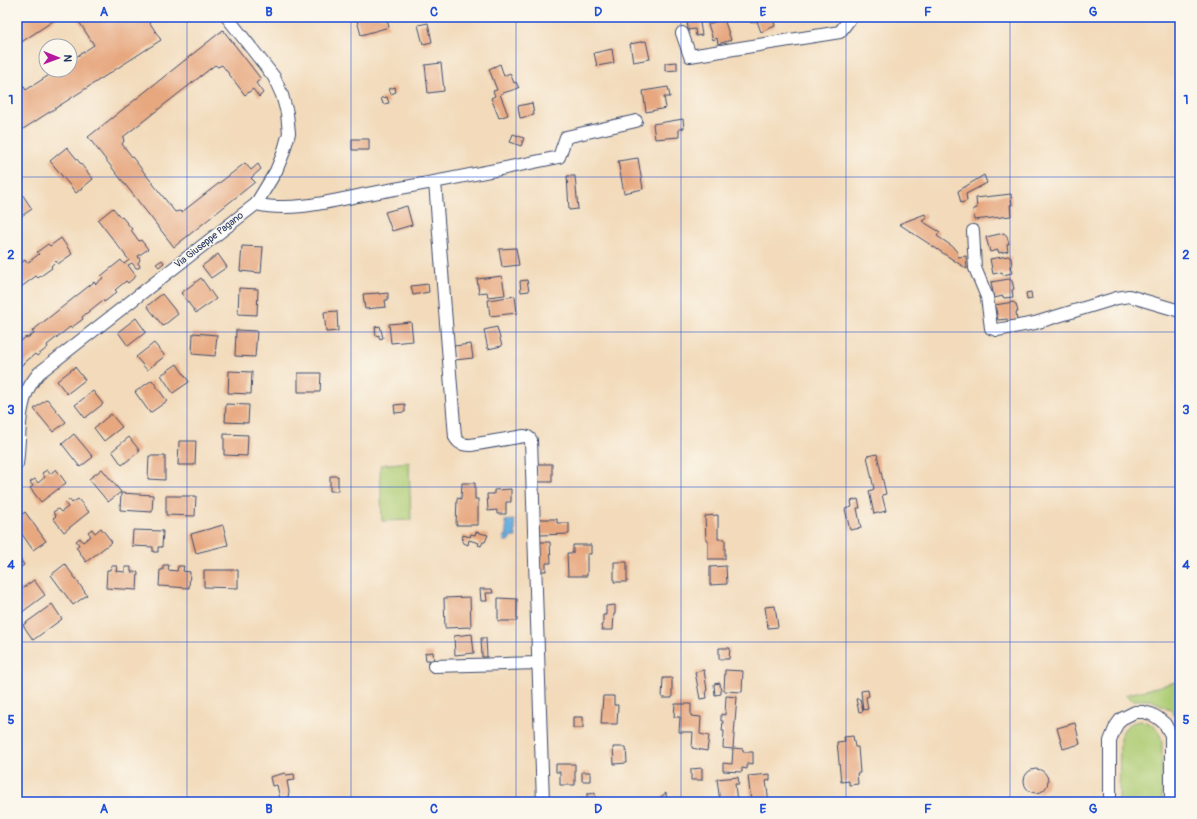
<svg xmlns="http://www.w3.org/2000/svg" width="1197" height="819" viewBox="0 0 1197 819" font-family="Pangolin,sans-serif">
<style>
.green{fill:#aecc74;stroke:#647e69}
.water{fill:#68aede;stroke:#426e9e}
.building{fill:#e7a880}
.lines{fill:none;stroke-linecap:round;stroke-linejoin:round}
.minor-casing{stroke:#3b496c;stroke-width:14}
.minor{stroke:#fff;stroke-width:12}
.grid{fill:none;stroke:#1d4ed8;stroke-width:1;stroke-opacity:0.55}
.labels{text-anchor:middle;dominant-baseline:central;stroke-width:3;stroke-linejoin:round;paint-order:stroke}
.street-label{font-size:10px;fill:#1b2f5e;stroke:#fbf7ec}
.neatline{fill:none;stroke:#1d4ed8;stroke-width:1.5}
.grid-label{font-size:13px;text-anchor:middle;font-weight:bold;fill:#1d4ed8}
</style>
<rect width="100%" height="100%" fill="#fbf7ec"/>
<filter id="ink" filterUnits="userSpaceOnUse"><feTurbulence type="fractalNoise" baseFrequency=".025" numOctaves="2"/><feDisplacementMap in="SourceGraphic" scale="8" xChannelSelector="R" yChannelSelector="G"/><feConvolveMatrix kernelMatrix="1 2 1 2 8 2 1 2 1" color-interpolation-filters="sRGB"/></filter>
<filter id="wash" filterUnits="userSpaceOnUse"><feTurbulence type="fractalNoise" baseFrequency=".012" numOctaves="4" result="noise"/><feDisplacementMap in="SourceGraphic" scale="16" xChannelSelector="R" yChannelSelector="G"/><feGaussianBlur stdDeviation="0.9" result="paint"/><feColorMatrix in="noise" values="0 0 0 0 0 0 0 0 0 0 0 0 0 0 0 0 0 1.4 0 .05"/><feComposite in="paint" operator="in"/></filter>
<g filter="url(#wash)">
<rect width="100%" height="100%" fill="#f2daba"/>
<!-- green -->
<path class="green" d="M409,462L411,520L382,521L380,465Z
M1180,681V721L1170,709L1151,700H1133L1125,695Z
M1141,721C1153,723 1159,729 1162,741V802H1119L1120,739C1123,728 1129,722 1141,721Z"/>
<!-- water -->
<path class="water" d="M514,520L516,537H510V541H505L504,536H507L505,521Z"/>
<g id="blocks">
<!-- building -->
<path class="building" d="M21,17H59L17,45V20Z
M76,17H146L161,40L17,133V76L26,90L57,70H70V61L94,45Z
M356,17H386L389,27L361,35Z
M693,17H699L702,35L696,36L695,29L688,30L687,19L693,18Z
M752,17H773L775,26L761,32L757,21L751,23L750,19L753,18Z
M724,19L731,40L718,44L717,38L713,40L708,24Z
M428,23L432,42L423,44L418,25Z
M223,30L261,79L256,83L263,93L259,97L253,89L245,95L222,65L218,67L215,65L123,137L124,141L122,144L175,212L179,211L182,212L245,163L251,170L258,164L261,169L251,178L255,182L174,247L88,137Z
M646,41L650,59L633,62L630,44Z
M612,49L614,63L597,66L594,53Z
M677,62V70L665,71V63Z
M441,63L444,91L428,93L425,65Z
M500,64L504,76L510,73L514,83L516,82L519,88L500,94L508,115L499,118L491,98L495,96L493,91L497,90L489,69Z
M395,87L396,92L391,94L389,89Z
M668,87L670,97H664L666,108L646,112L643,91Z
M387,97L389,103L383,104L381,98Z
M532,103L534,115L520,118L518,106Z
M683,119L684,128L679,129V137L655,139L653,124Z
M513,134L524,138L521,146L510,142Z
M352,139H369V150H352Z
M67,147L93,179L76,193L50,161Z
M638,158L643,189L624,193L618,161Z
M984,175L987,183L966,194L967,201L961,203L958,191Z
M567,176H575L578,209L569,210Z
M20,194L21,195L22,194L32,209L17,219V196Z
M1011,194L1012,205H1010L1011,216L974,220L973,209L977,208L976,198Z
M407,206L412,225L392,231L385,212Z
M113,208L121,218L122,217L132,229L131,230L139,241L141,240L148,249L138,256L140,260L138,263L140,266L139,268H136L132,263L128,265L136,276L128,283L126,281L115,290L117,292L107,300L104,302L103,300L82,317L83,319L71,328L70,327L47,345L48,347L37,356L35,354L17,369V344L26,337L27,338L34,334L32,331L94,282L96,284L103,278L101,276L121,260L124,264L129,260L98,220Z
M925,214L927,218L922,221L940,232L937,236L952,246L957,252L958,257L966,256L967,269L899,224Z
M1004,233L1007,236L1009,244H1007L1008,251L999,253L998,250L990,252L986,237Z
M61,238L72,254L58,264L56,261L51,266L52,268L38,278L36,276L17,290V266L25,260L27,263L39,254L37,252L48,244L50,246Z
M242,246L263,247L261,273L240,271Z
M516,248L519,265L502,267L499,249Z
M218,254L227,267L211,278L202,266Z
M1008,256L1011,258L1012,266H1010L1012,273L1003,275L1002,272L993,274L990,259Z
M162,260L164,263L159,267L156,264Z
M502,276L505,295L488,297L487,292L479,293L477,279Z
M201,278L216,299L196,313L181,293Z
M1009,279L1012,281L1014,289L1012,290L1013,297L1004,298L1003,296L994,298L991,282Z
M527,280L529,291L521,292L520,281Z
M428,284L429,292L413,295L411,286Z
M239,288L258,289L257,315L238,314Z
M1031,292L1032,299L1027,300L1026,293Z
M379,293V294L388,293V300H385L386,307L365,309L363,294Z
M162,294L178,314L163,326L147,306Z
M515,296L517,313L490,316L488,300Z
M1013,302L1016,304L1018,312H1016L1017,320L1008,321L1007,319L998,320L995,305Z
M337,311L338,331L326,332L324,312Z
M136,318L146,332L128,346L118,332Z
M411,322L413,341L391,343L389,324Z
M380,326L383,338L379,339V335L376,336L375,327Z
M497,327L502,346L488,349L484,330Z
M236,330L257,331L255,357L235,356Z
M193,333L217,335L215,356L192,354Z
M154,343L165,356L147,370L136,357Z
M471,344L473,358L455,360L454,346Z
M177,364L189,382L173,393L161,375Z
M75,367L85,380L67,394L57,381Z
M229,371L252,372L251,394L228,393Z
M298,373H321L320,392H298Z
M152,380L167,401L150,413L135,392Z
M93,391L103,404L85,418L75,405Z
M47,399L66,422L53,432L34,409Z
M226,404L249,405L248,423L225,422Z
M405,404V412L395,413L394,405Z
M111,414L122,427L104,441L94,428Z
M74,434L93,457L80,467L62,444Z
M224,434L248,435L247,456L224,455Z
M129,437L140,451L122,465L112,451Z
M179,441H196L195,465H178Z
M877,454L886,494L882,495L886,511L874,514L869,491L874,489L867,456Z
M149,456H165V480L148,479Z
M537,464H552V482H537Z
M56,469L66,483L41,502L30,488L33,486L30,482L35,479L38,483L45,477L42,473L47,470L50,474Z
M102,469L121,492L108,502L89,479Z
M330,476H338V491H330Z
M462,483H475V499H478V525H456L457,498L461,499Z
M511,489V502H506V514H497V510L488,511L487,494H494V490Z
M121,493L153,495L152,512L120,510Z
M166,496H196L195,516L166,515Z
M69,499L72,503L78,499L89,512L64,532L53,518L56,516L53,512L58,509L61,512L68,507L65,503Z
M858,499L860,508H857L861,528L850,530L845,509L852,507L851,501Z
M25,512L46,541L33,550L17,527V518Z
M718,515V539H725V559H708V540H706L705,516Z
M540,519H557V523H569V534L540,535Z
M223,525L228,545L196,553L191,534Z
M101,528L112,542L86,562L76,547L79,545L76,541L80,538L83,542L91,536L88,532L92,529L95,533Z
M133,530L163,531L162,547H158V552H153V547L132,546Z
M476,532L488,535L485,542H483L481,546L478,545L479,543L469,540L468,545L462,542L463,535L470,537L471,534L475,535Z
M540,542H550L551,563H546V571H541Z
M573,545H591V554H587V576H568L567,553H573Z
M17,554L24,565L17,570Z
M614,562H627V582H614Z
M65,564L87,595L73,605L51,575Z
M163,565H169L168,570L177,571L178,566H184L183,571L190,572L189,588L159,586L160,570H163Z
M111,566H117L116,571L125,572V567H131V572H138L137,590L106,588L107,570H110Z
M726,566L727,584L710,585V567Z
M204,570H238V588L204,587Z
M34,580L45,595L17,616V592Z
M480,589H492L493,593H486L487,601H481Z
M470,597L471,627L445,628L444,598Z
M498,598L517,599V621H498Z
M52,604L62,619L33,640L23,625Z
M615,605V614H614L613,630H602L601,625H603V615H606V606Z
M775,606L778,627L768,628L765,607Z
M472,634L474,653L455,655L454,636Z
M481,638H486L487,657H482Z
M719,648H730L729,659H719Z
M433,652L434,662H430V660H426L425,653Z
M704,670L707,690H706L707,698L700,699L695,672Z
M725,670L743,671L742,692L724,691Z
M663,678H672V698H662Z
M720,683L721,694L715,695L714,684Z
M868,690L869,696L866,697L868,709L863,710L861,691Z
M603,696H614V705H618L617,724H601Z
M726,696L737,697L733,748L743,749V752H753V764L747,763V769L742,768V772L723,771V763L732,764L733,749L723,748L724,731H722L723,721H721V714L725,715Z
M856,699H860L863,711L859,712Z
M675,704H691V716L701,717L700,734L709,736L707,751L692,748L693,732H679L680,717H674Z
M573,717H583V728H573Z
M1075,723L1080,744L1063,749L1057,728Z
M853,736L855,747H858L860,773H857L858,784L849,785V781L841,782L837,742L845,741L844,737Z
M613,747H626L627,763L614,764Z
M556,764H575V785H560V772H556Z
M702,768V780H691V769Z
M1024 781a12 12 0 1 1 24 0a12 12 0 1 1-24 0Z
M582,772H590V781H582Z
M285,773L286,775L294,774L295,780L287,781L289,792L288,797L280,799L277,785L272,786L270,777Z
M770,774V780L766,781L769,802H751L748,776Z
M738,777L739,784H735L737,802H720L717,779Z
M595,793L596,802H581L580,799L587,798V794Z
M666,793L667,802H654Z"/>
</g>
</g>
<g filter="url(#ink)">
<use href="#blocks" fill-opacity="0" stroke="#3b496c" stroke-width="1"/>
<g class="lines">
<!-- minor casing -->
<g class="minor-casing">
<path id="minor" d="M682,33L690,56L840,32L851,17
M435,182L455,437C459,444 463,445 471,445L524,436L528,437L531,440L543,802
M256,204C293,213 335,200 373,193C435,182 497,170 559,157L566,137L636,121
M973,231L975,268L987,297L991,328L997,330L1035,323L1117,298L1129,296L1180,311
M17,464C20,441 18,416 26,394C29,386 34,379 39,373L256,204L276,171L283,154L289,133L287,113L282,95L274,77L227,17
M434,666L538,663
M1110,802V741L1116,726L1121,719L1135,712H1143L1151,714L1158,718L1165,724L1171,735V802"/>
</g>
<!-- minor -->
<use href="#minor" class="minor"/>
</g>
</g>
<!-- grid -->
<path class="grid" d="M187,17V802M351,17V802M516,17V802M681,17V802M846,17V802M1010,17V802M17,177H1180M17,332H1180M17,487H1180M17,642H1180"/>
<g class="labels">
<!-- street labels -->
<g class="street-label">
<text transform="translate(209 240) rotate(-38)">Via Giuseppe Pagano</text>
</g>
</g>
<!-- margin -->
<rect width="1197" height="819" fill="none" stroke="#fbf7ec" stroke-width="44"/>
<!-- north arrow -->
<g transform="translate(58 58) rotate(91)"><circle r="19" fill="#fbf7ec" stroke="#a1a7b3"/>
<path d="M0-3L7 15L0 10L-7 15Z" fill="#b5179e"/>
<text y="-6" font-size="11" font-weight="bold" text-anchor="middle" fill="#1b2f5e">N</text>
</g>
<rect x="22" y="22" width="1153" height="775" class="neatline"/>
<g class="grid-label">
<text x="104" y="16">A</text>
<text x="269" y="16">B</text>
<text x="434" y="16">C</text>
<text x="598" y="16">D</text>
<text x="763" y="16">E</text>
<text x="928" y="16">F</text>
<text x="1093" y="16">G</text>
<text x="11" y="104">1</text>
<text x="1186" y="104">1</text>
<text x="11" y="259">2</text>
<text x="1186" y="259">2</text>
<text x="11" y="414">3</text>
<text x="1186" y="414">3</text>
<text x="11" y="569">4</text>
<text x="1186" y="569">4</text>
<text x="11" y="724">5</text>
<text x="1186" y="724">5</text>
<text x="104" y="813">A</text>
<text x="269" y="813">B</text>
<text x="434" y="813">C</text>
<text x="598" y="813">D</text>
<text x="763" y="813">E</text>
<text x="928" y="813">F</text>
<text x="1093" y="813">G</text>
</g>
</svg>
